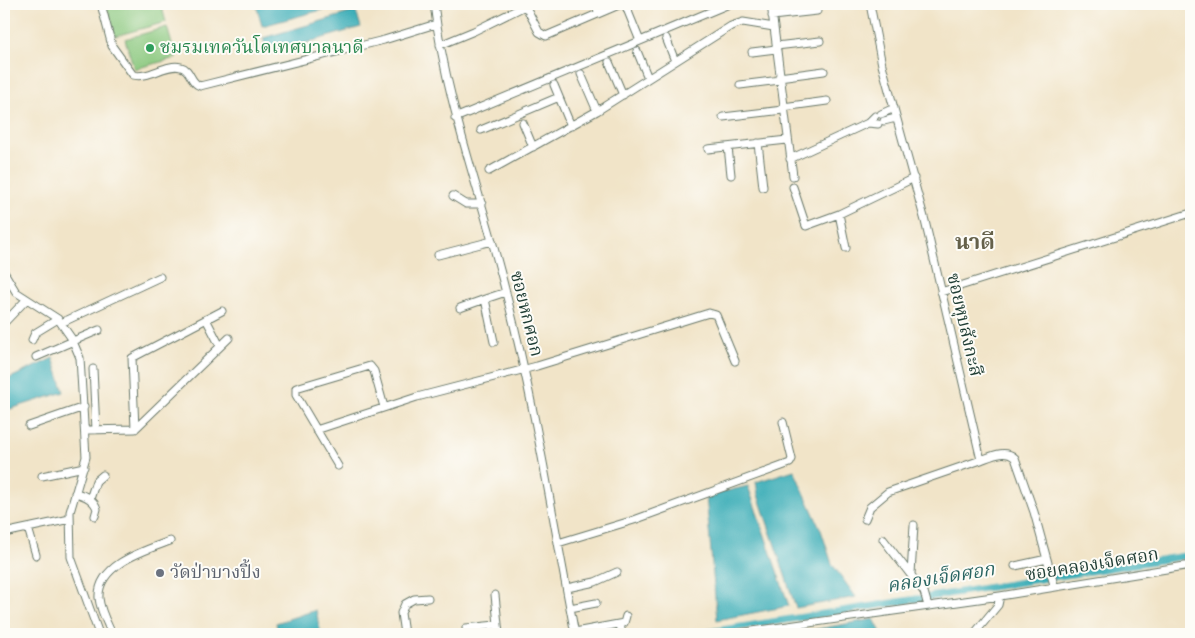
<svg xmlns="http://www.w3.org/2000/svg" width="1195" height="638" viewBox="0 0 1195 638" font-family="'Old Standard TT','Noto Serif Thai',serif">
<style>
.green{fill:#89c77d;stroke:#548258}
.water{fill:#3eaeb8;stroke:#2e7676}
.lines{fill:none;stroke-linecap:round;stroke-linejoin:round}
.canal{stroke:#3eaeb8;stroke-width:7}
.minor-casing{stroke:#687768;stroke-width:9}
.minor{stroke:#fff;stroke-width:7}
.leisure-dot{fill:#2e9e5b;stroke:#fdfcf7;stroke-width:2}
.worship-dot{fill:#6b7280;stroke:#fdfcf7;stroke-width:2}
.labels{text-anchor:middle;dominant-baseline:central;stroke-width:4;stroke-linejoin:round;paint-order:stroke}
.leisure-label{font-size:18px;fill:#27864d;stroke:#fdfcf7;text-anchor:start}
.street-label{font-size:18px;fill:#1f3d34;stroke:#fdfcf7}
.worship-label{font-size:18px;fill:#5b616d;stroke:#fdfcf7;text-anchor:start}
.water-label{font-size:19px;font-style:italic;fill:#2a6562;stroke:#fdfcf7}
.district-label{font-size:22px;font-weight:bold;fill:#65614a;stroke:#fdfcf7}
</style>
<rect width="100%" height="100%" fill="#fdfcf7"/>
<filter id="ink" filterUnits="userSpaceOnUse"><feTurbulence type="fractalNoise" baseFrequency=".02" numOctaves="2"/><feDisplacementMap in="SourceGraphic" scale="10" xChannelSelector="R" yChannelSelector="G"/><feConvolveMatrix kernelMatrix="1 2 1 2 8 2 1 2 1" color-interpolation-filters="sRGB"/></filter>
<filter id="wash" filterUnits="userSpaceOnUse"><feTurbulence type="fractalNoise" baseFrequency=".0096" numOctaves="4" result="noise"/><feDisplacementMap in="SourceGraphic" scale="20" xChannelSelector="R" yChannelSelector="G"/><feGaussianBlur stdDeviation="1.12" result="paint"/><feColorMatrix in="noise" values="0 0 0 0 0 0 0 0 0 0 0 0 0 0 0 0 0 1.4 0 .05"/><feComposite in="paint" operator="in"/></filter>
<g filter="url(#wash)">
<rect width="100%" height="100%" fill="#f1e4c8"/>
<!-- green -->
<path class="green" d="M106,4H161L166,22L115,36Z
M167,27L176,58L134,69L125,39Z"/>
<!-- water -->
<path class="water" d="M256,4H344L262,26Z
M356,11L361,27L268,54L263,38Z
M53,358L64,392L4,411V373L8,379Z
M794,470L821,530L832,564L856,597L796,608L758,495L756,482Z
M748,486L789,606L717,620L706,496Z
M316,610L321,634H278L276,623Z
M874,619L882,634H801L800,632Z"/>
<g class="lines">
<!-- canal -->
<path class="canal" d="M697,634L1191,555"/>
</g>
</g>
<g filter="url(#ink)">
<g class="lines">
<!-- minor casing -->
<g class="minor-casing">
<path id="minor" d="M101,4L112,46L133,75C149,79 166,63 181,67C191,69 190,83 200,86L384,40L436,24
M434,4C446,103 482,196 506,293C535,405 553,520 575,634
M595,4L599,13
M625,4L640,41
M771,4L793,176
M870,4L882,65L925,221L981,460C992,456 1005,449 1015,458L1034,512L1054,585
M525,5L539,32L546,36L621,4
M772,16L817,11
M666,38L675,61
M440,45L474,31L529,4
M776,46L820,41
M637,51L648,78
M752,52L776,49
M609,62L623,95
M581,74L597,111
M779,77L824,71
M554,85L571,126
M740,85L780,80
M783,107L827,101
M881,114L894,108
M723,117L783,110
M455,118L729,4
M884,121L896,118
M523,123L533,147
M868,123L878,124
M481,130L559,97
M758,143L763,187
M728,147L731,175
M708,149L787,140
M790,159L868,123L875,116
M489,171L597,111L731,26L743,22L774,27
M793,187L806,226L839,214L914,178
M453,196L466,204H482
M839,214L846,248
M438,255L492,241
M4,272L16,292L58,319L72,339L80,358L86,457L70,512L71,557L99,634
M941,292L1191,213
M460,308L485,299
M206,319L220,346
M4,323L26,300
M61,323L160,277
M32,340L35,333L58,319
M494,342L485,299L506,292
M36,357L99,330
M93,369L96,430
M29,426L84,407
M135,429L132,358L222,311
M85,430L135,429L229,338
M316,430L417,397L537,366L709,313L716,315L735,361
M338,466L296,395V388L370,366L374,371L384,407
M42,476L84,467
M75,493C84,495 94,499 97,509L95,516
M90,499L96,481L103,475
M865,519L870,507L888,492L981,460
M28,528L36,555
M4,533L70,519
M883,539L924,592L928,606
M558,543L634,520L790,463L792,459L783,422
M1015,566L1047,559
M911,574L914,525
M567,588L595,582L617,572
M495,595L499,634
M570,608L596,603
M620,624L622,634
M466,628L496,625
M575,632L624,623L626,616
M112,634C107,623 100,610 99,598C97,564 146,550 170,541
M404,634L401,613L405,604L414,599L428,598
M731,634L1000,596L1191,565
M974,634L998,605L1000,596"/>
</g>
<!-- minor -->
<use href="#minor" class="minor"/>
</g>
</g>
<!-- markers -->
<circle class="leisure-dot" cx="150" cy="48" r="5"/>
<circle class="worship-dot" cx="160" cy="573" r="5"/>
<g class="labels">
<!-- leisure labels -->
<g class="leisure-label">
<text x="160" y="48">ชมรมเทควันโดเทศบาลนาดี</text>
</g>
<!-- street labels -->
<g class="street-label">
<text transform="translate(526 314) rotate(76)">ซอยหกศอก</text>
<text transform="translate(964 325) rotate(77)">ซอยหุบสังกะสี</text>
<text transform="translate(1092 565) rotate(-9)">ซอยคลองเจ็ดศอก</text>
</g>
<!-- worship labels -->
<g class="worship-label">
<text x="170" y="573">วัดป่าบางปิ้ง</text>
</g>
<!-- water labels -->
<g class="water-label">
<text transform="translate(941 579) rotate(-9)">คลองเจ็ดศอก</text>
</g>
<!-- district labels -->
<g class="district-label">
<text x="975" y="243">นาดี</text>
</g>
</g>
<!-- margin -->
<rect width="1195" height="638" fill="none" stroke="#fdfcf7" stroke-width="20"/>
</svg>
